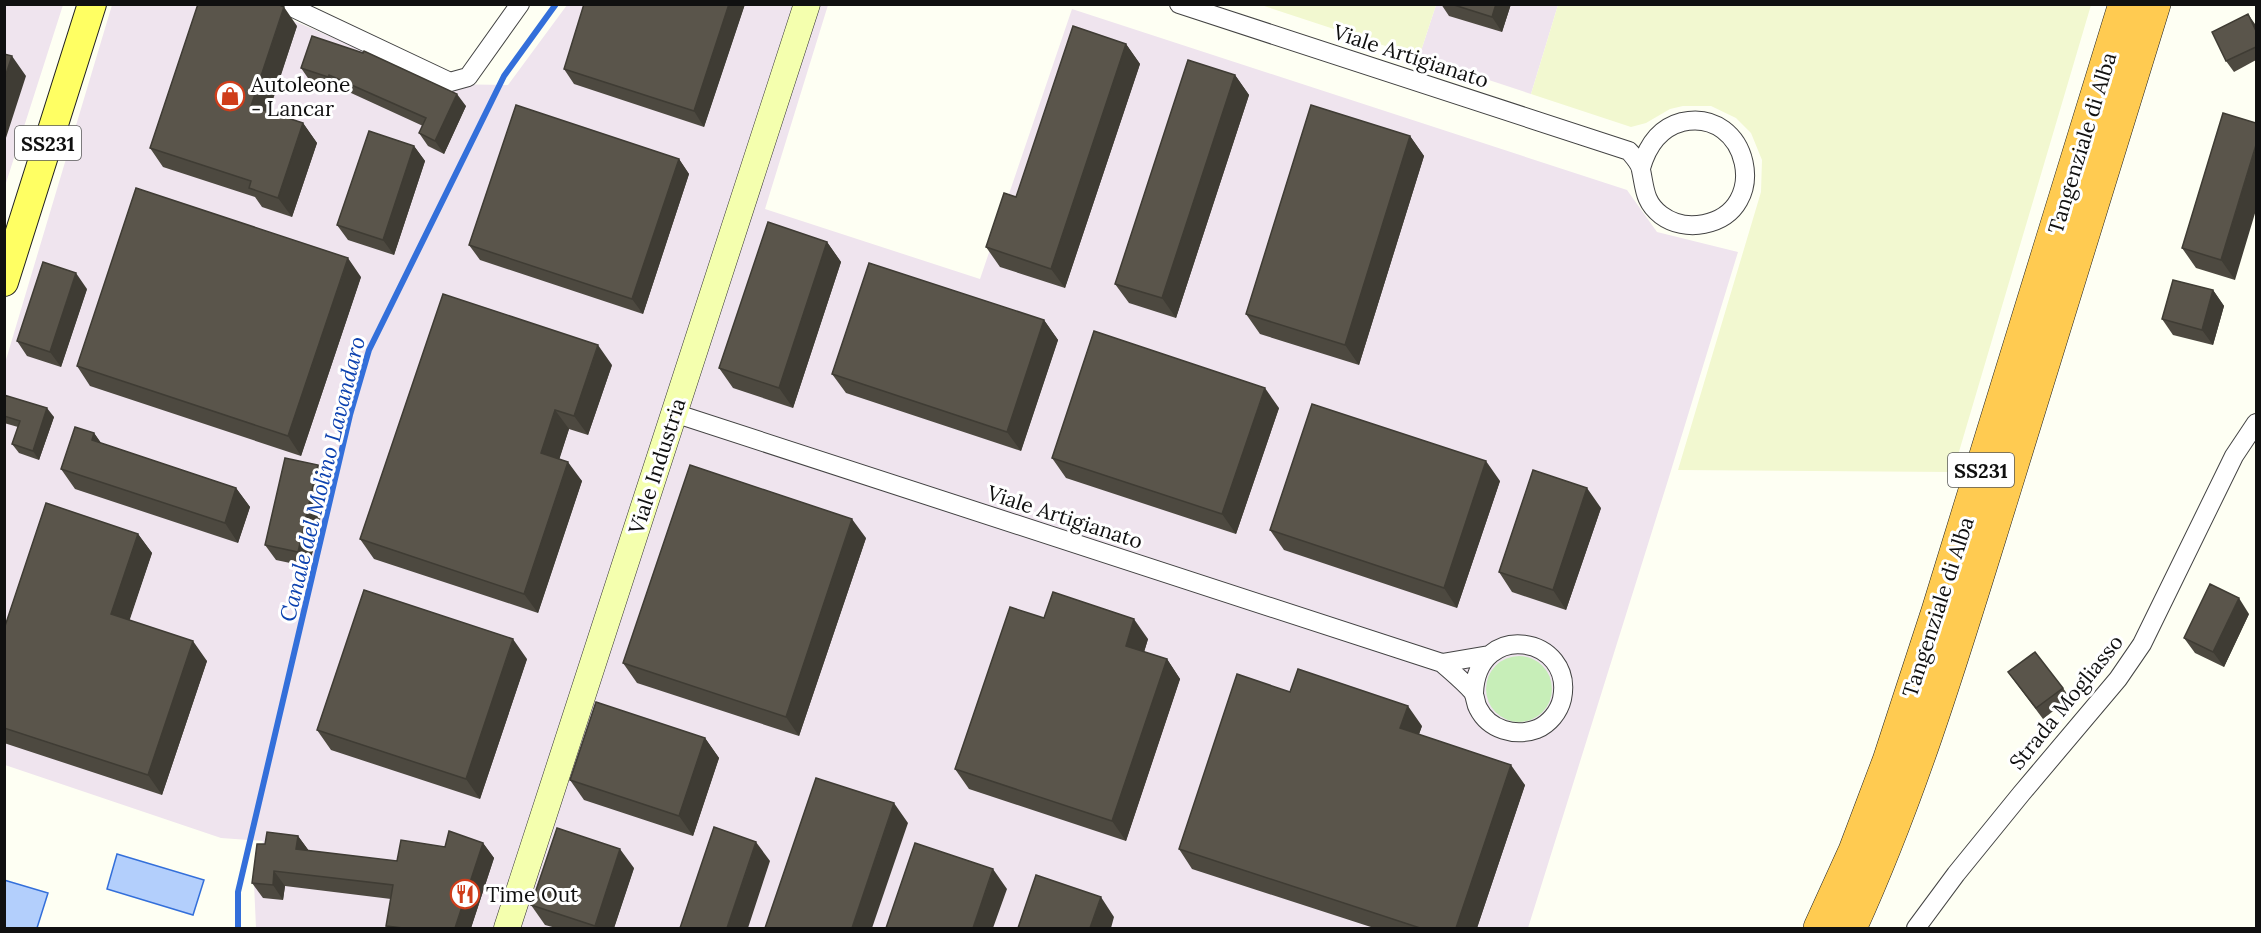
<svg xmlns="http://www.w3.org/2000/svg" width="2261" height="933" viewBox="0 0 2261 933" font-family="Lora,serif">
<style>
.industrial{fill:#efe4ee}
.farmland{fill:#f2f8d0}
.green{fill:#c7eeb8}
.water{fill:#b3cffc;stroke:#336fda;stroke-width:1.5}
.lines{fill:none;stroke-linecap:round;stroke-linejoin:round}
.stream{stroke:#336fda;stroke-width:6}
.street-casing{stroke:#434343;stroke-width:20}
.secondary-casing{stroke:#323232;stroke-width:27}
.primary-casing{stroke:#212121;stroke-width:30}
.highway-casing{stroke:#212121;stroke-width:34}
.street{stroke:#fff;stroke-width:18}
.secondary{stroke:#f4ffae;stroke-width:26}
.primary{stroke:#ffff63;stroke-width:28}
.highway{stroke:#ffcb51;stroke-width:33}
.wall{fill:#4d4940}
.shaded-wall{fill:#3f3c34}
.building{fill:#5a554b;stroke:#3f3c34;stroke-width:1.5}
.labels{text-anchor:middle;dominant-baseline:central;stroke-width:6;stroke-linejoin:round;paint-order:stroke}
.shield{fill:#fff;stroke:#585858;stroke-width:1.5}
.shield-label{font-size:20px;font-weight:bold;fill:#101010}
.street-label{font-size:21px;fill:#101010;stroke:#fff}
.poi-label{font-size:21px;fill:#101010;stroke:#fff;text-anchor:start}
.water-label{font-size:22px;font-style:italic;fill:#0c41af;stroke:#fff}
</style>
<rect width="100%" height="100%" fill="#fefff3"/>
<!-- industrial -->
<path class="industrial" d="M5,5H63L5,186Z
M112,5H257L441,84L508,85L567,5H828L765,209L980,279L1072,9L1627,190L1657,232L1738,252L1669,477L1528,928H256L254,883L263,841L221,838L5,765V363Z
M1436,5H1558L1531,94L1419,57Z"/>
<!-- farmland -->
<path class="farmland" d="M1261,5L1436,4V5L1419,57Z
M1558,5H2091L1953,472L1678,470L1761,192L1762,160L1751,133L1736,118L1711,106H1683L1670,109L1646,123L1631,127L1531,94Z"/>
<!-- green -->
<path class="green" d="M1486 689a33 33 0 1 1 66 0a33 33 0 1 1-66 0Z"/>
<!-- water -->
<path class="water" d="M117,854L204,880L193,915L107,889Z
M4,880L48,893L37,928H5Z"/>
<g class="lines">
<!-- stream -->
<path class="stream" d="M238,928V892L350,415L369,350L504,76L556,4"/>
<!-- street casing -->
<g class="street-casing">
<path id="street" d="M285,4L450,82L468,77L520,4
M1179,4L1629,151
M1629,151C1633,156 1640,163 1641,170C1645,188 1644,202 1661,215C1673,224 1689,227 1704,224C1772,211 1749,107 1682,122C1659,128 1647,147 1641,168
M674,413L1442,663C1452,672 1463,681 1472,691C1476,696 1475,703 1478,708C1489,730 1515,737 1537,729C1549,724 1559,712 1562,699C1575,636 1477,619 1474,693
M1442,663L1489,655
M1916,928L1956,874L2021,794L2118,679L2142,644L2234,456L2256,423"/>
</g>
<!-- secondary casing -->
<g class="secondary-casing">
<path id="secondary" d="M507,928L807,4"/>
</g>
<!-- primary casing -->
<g class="primary-casing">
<path id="primary" d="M4,282L92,4"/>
</g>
<!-- highway casing -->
<g class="highway-casing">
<path id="highway" d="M1820,928L1855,851L1889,761L1938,611L2125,4
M1850,928C1913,790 1956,645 2001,500C2052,335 2103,170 2154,4"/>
</g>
<!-- street -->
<use href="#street" class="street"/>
<!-- secondary -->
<use href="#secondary" class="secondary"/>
<!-- primary -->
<use href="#primary" class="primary"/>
<!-- highway -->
<use href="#highway" class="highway"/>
</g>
<!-- wall -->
<path class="wall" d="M745,4L704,127L574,84L564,69Z
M1441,4H1511L1502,32L1449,16Z
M2255,24L2256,26V60L2234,72L2226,61Z
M297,26L269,112L303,123L317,143L292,217L262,207L255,197L163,167L150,148Z
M1126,44L1140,64L1065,288L1000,267L986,247Z
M301,68L466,106L444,154L428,146L419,133L423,126L338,87L337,90L310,81Z
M1235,75L1249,95L1176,318L1129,303L1115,284Z
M2223,113L2235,280L2196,268L2182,248Z
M1410,136L1424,156L1359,365L1260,334L1246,314Z
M414,146L425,161L394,255L348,240L337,225Z
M679,159L689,174L643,314L480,260L469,245Z
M827,242L841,262L793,408L733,388L719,368Z
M361,277L301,456L90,386L77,366Z
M87,289L61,367L27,356L17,341Z
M2213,290L2224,306L2213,345L2173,335L2162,319Z
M1044,320L1058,340L1021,451L846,393L832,374Z
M612,365L588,435L569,429L559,459L582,481L538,613L374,559L360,539Z
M4,395L54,417L39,460L19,453L12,444L18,427L4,423Z
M1279,408L1236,534L1066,478L1052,458Z
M94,433L101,443L236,488L250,507L238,543L75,489L61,469Z
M318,465L329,481L309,567L276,560L265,545Z
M1500,481L1457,608L1284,550L1270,530Z
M1601,508L1566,610L1512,592L1499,572Z
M138,534L152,553L129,620L207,661L162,795L4,743V629Z
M866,538L799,736L637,683L623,663Z
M2249,614L2224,667L2195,653L2184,638Z
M1044,618L1148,639L1144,652L1167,659L1180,679L1126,841L969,789L955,769Z
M527,659L480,799L331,750L317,730Z
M2008,672L2063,688L2070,698L2043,719Z
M1422,726L1419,734L1525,785L1477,928H1374L1192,869L1179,849Z
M705,738L719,758L693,836L584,800L570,780Z
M298,836L309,851L397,861L445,847L483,843L494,858L471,928H388L386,926L391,899L285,886L283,900L263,898L252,883L265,844Z
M634,868L614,928H556L545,925L531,905Z"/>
<!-- shaded-wall -->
<path class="shaded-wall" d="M729,4H745L704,127L694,111Z
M1496,4H1511L1502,32L1492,17Z
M284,7L297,26L264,125L251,106Z
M2248,14L2255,24L2256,31Z
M1126,44L1140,64L1065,288L1051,269Z
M12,56L26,76L4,144V80Z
M329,75L338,87L337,90L328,77Z
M1235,75L1249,95L1176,318L1162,298Z
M457,94L466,106L444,154L435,141Z
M303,123L317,143L292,217L278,198Z
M1410,136L1424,156L1359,365L1345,345Z
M2256,145V210L2235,280L2221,260Z
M414,146L425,161L394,255L383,240Z
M679,159L689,174L643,314L632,299Z
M827,242L841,262L793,408L779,388Z
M348,258L361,277L301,456L288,436Z
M76,273L87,289L61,367L50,352Z
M2213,290L2224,306L2213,345L2202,330Z
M1044,320L1058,340L1021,451L1007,432Z
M598,345L612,365L588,435L574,416Z
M1265,388L1279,408L1236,534L1222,514Z
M47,408L54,417L39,460L33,451Z
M555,410L569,429L555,473L541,453Z
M94,433L108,453L92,440Z
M1486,461L1500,481L1457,608L1444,588Z
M568,462L582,481L538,613L524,594Z
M318,465L329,481L309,567L298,552Z
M236,488L250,507L238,543L225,523Z
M1587,488L1601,508L1566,610L1553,590Z
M852,519L866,538L799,736L786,717Z
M138,534L152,553L125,634L111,614Z
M2239,598L2249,614L2224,667L2213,652Z
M1134,619L1148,639L1140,665L1126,646Z
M513,639L527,659L480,799L466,779Z
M193,641L207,661L162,795L148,775Z
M1167,659L1180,679L1126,841L1112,821Z
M1408,706L1422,726L1414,748L1400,728Z
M705,738L719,758L693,836L679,816Z
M1511,765L1525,785L1477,928H1456Z
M894,803L908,823L872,928H852Z
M298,836L309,851L296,849Z
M756,842L770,861L748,928H727Z
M483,843L494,858L471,928H455Z
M620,849L634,868L614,928H597L595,926Z
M993,869L1007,889L993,928H973Z
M274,871L285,886L283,900L273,885Z
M1101,897L1114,917L1111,928H1090Z"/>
<!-- building -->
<path class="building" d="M198,4H277L284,7L251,106L303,123L278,198L249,188L251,181L150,148Z
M584,4H729L694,111L564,69Z
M1451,4H1496L1492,17Z
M2248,14L2256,31V47L2226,61L2212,32Z
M1073,26L1126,44L1051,269L986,247L1004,193L1016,197Z
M312,36L363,53L364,51L457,94L435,141L419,133L426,118L329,75L328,77L301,68Z
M4,54L12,56L4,80Z
M1188,60L1235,75L1162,298L1115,284Z
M516,105L679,159L632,299L469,245Z
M1311,105L1410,136L1345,345L1246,314Z
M2223,113L2256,123V145L2221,260L2182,248Z
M369,131L414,146L383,240L337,225Z
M136,188L348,258L288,436L77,366Z
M768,222L827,242L779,388L719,368Z
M43,262L76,273L50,352L17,341Z
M869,263L1044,320L1007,432L832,374Z
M2173,280L2213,290L2202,330L2162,319Z
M443,294L598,345L574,416L555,410L541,453L568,462L524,594L360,539Z
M1094,331L1265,388L1222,514L1052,458Z
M4,395L47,408L33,451L12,444L20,421L4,416Z
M1312,404L1486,461L1444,588L1270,530Z
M75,427L94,433L92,440L236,488L225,523L61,469Z
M285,458L318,465L298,552L265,545Z
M690,465L852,519L786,717L623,663Z
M1533,470L1587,488L1553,590L1499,572Z
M46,503L138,534L111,614L193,641L148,775L4,728V629Z
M2210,584L2239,598L2213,652L2184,638Z
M364,590L513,639L466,779L317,730Z
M1053,592L1134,619L1126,646L1167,659L1112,821L955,769L1010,607L1044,618Z
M2035,652L2063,688L2036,708L2008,672Z
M1298,669L1408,706L1400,728L1511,765L1456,928H1420L1179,849L1237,674L1290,692Z
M596,702L705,738L679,816L570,780Z
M816,778L894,803L852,928H765Z
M714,827L756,842L727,928H680Z
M557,828L620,849L595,926L531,905Z
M449,831L483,843L455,928H403L386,926L393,885L274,871L273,885L252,883L257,844H265L267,832L298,836L296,849L397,861L401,840L445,847Z
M915,843L993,869L973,928H886Z
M1036,875L1101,897L1090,928H1018Z"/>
<!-- icons -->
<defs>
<g id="shop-ring" transform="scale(1.5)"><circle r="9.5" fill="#fff" stroke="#cf3d1a" stroke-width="1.5"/><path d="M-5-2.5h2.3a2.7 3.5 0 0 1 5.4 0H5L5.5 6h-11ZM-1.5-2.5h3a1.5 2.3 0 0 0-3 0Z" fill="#cf3d1a"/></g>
<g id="restaurant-ring" transform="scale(1.5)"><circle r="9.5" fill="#fff" stroke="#cf3d1a" stroke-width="1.5"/><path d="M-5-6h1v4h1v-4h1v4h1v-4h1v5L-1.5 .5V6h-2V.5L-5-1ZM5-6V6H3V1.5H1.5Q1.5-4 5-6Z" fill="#cf3d1a"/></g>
</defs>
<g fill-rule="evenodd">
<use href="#shop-ring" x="230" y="96"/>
<use href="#restaurant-ring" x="465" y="894"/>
</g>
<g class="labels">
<!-- shield labels -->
<g class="shield">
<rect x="15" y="126" width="66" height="34" rx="4.5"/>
<rect x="1948" y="453" width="66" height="34" rx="4.5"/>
</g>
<g class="shield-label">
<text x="48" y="143">SS231</text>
<text x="1981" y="470">SS231</text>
</g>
<!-- street labels -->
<g class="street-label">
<text transform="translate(1411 56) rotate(18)">Viale Artigianato</text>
<text transform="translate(2082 143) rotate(-73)">Tangenziale di Alba</text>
<text transform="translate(657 466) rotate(-72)">Viale Industria</text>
<text transform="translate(1065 517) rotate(18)">Viale Artigianato</text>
<text transform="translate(1938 607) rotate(-72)">Tangenziale di Alba</text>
<text transform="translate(2066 702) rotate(-51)">Strada Mogliasso</text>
</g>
<!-- poi labels -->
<g class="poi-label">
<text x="251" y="84">Autoleone<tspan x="251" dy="24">- Lancar</tspan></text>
<text x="486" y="894">Time Out</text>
</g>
<!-- water labels -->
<g class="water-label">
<text transform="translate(322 479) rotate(-76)">Canale del Molino Lavandaro</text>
</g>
</g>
<!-- border -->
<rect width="2261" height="933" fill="none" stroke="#101010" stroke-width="12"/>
</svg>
